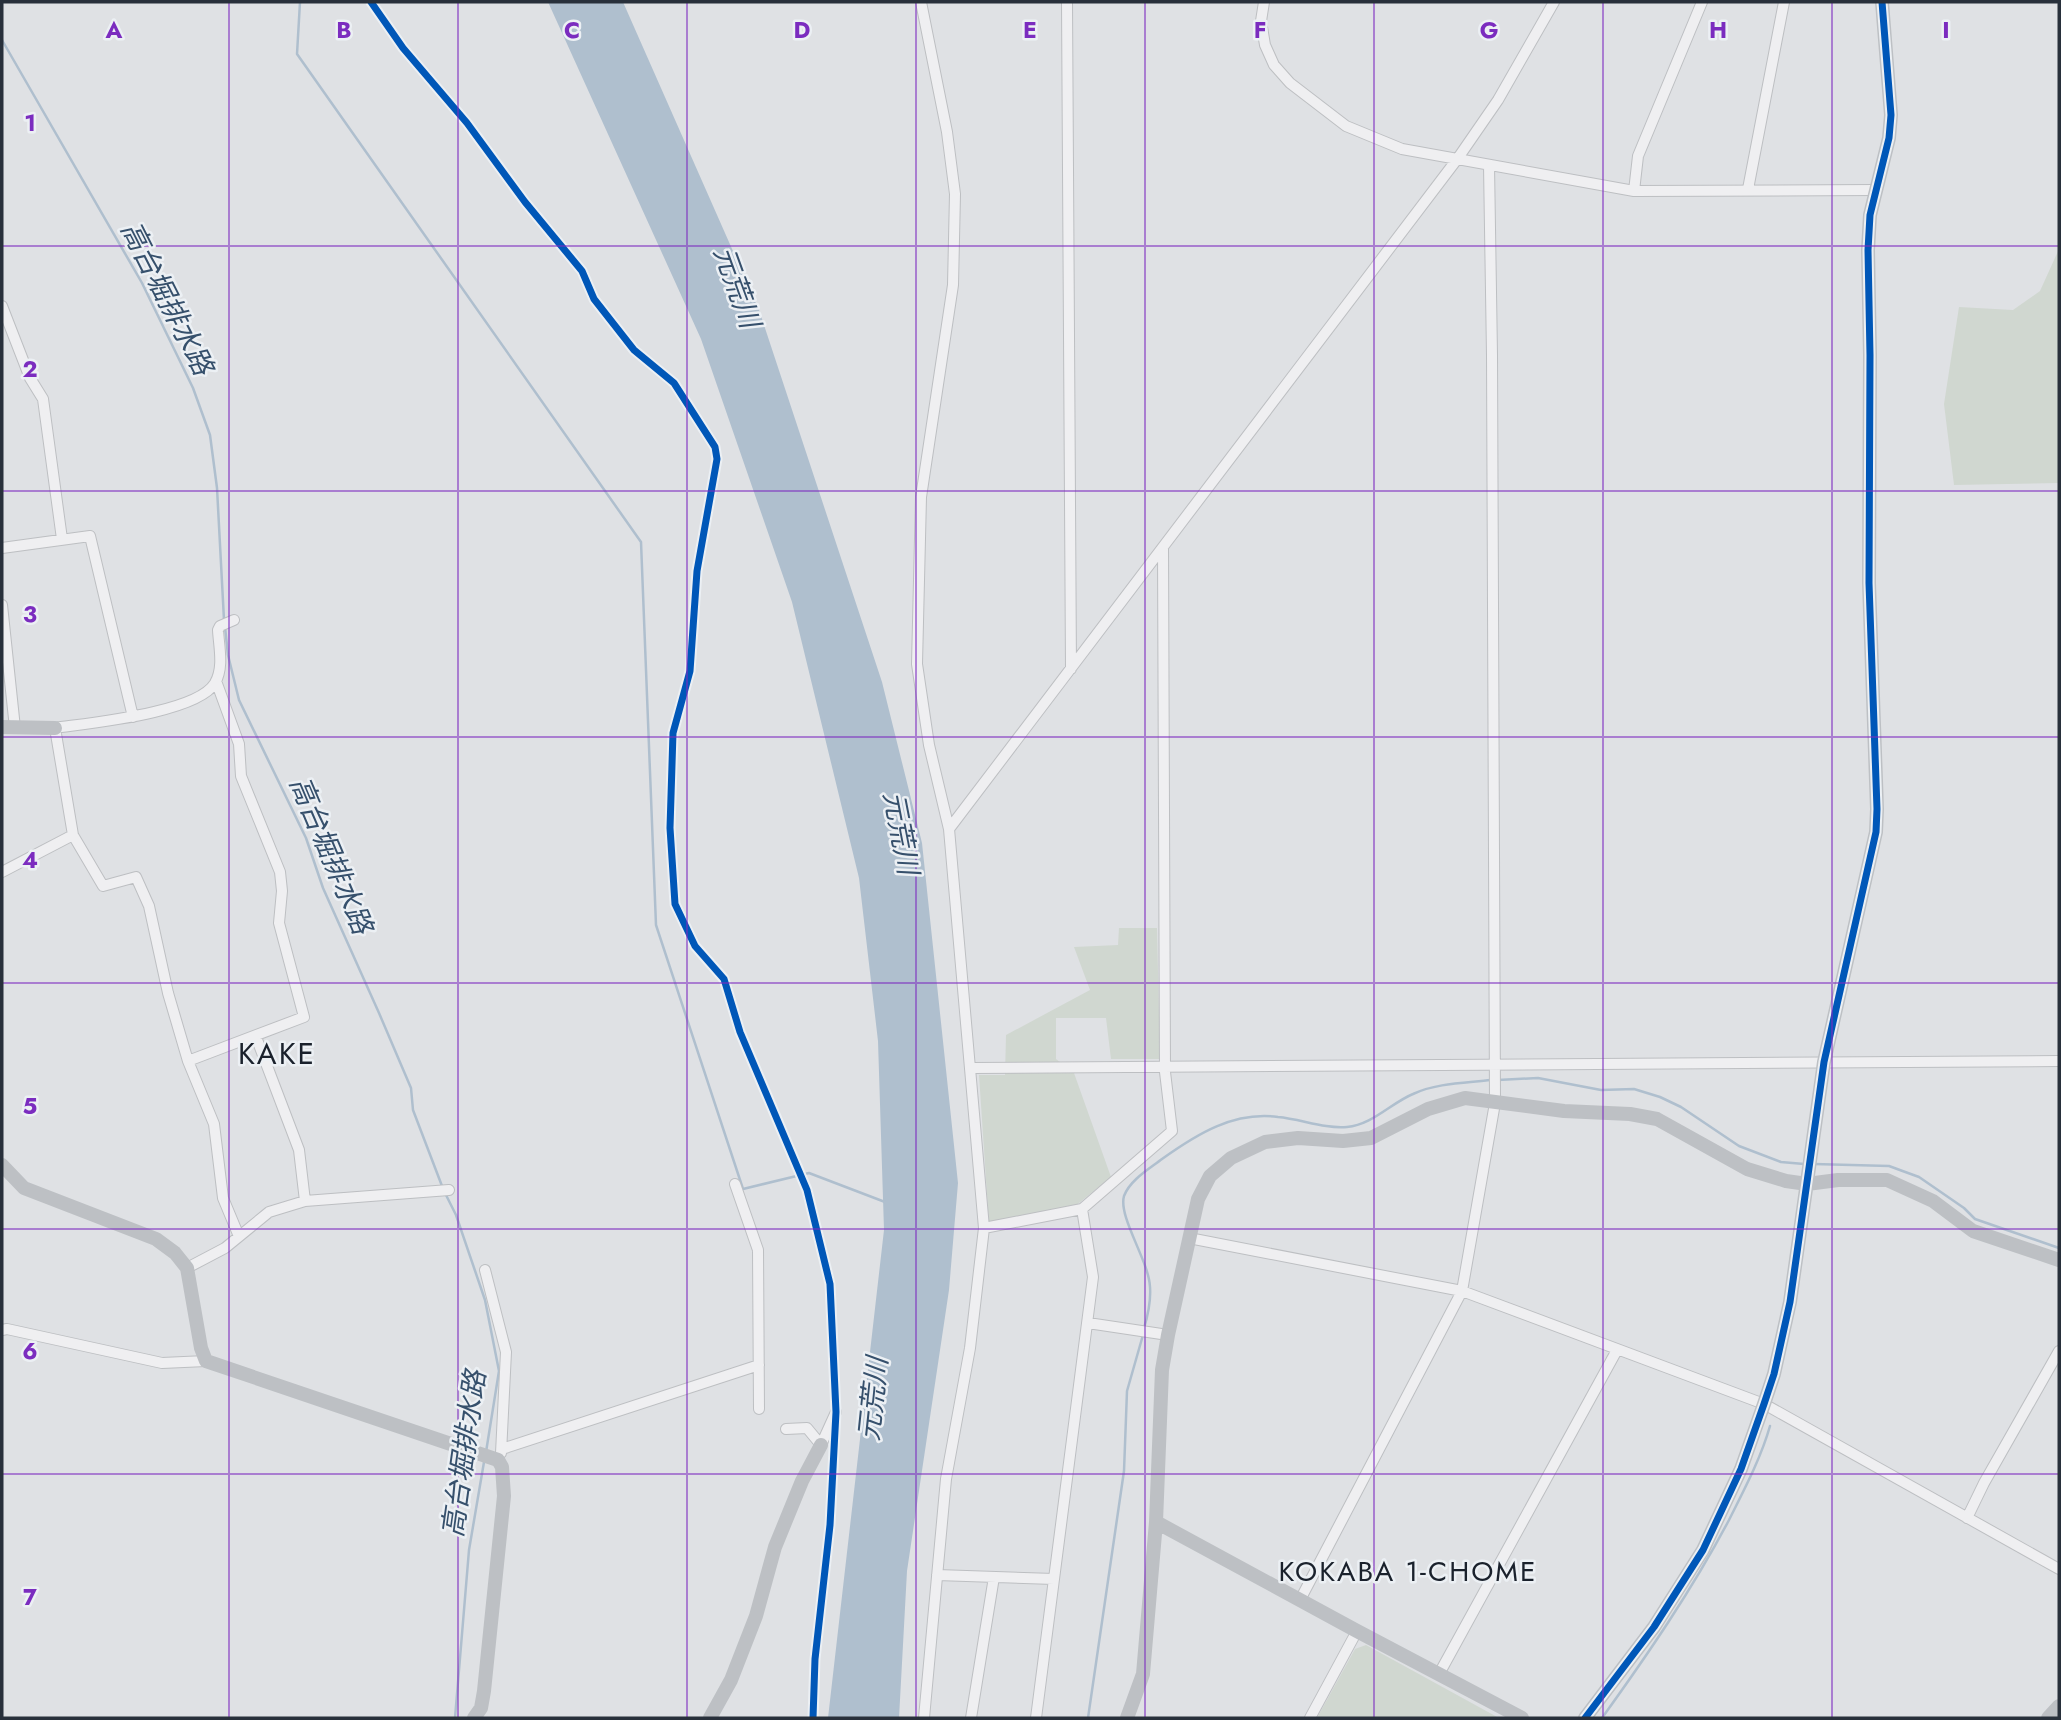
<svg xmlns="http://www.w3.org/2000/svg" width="2061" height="1720" viewBox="0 0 2061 1720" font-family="Jost,'Noto Sans JP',sans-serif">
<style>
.green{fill:#d0d7d0}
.water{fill:#afbfce}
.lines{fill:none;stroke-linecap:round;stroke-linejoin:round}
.stream{stroke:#afbfce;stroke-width:2.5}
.street-casing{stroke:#bdbfc2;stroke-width:12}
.street{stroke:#efeff1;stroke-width:10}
.secondary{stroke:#bdc0c4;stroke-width:14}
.cycleway-casing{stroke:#ecf0f4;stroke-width:11}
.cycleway{stroke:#0057b8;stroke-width:7}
.grid{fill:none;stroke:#7b2cbf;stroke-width:2;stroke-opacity:0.55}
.labels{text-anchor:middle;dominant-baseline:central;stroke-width:5;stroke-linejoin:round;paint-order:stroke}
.water-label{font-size:28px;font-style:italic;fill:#36506c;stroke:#ecf0f4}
.neighbourhood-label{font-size:28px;letter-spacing:2px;fill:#1a212c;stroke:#ecf0f4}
.quarter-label{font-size:30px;letter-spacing:2px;fill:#1a212c;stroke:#ecf0f4}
.grid-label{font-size:23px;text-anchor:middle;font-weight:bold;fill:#7b2cbf;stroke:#ecf0f4;stroke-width:5;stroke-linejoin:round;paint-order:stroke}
</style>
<rect width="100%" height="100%" fill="#dfe1e4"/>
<!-- green -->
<path class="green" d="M2059,249V483L1954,485L1944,404L1959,307L2013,310L2040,291Z
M1119,928H1157L1160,1059H1111L1106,1018H1056V1059L1074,1073L1111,1177L1074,1207L989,1224L979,1075H1005L1006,1035L1090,990L1074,947L1118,945Z
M1366,1645L1499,1718H1317L1355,1649Z"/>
<!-- water -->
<path class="water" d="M548,2H623L759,310L882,682L922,843L958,1183L949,1290L907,1571L899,1718H828L884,1230L878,1041L859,878L792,602L701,339Z"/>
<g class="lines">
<!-- stream -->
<path class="stream" d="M300,2L297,54L641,542L656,925L743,1189L809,1173L885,1202
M2,40L142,283L193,388L210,435L217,488L224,620
M225,627L228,655L239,700L306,838L323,888L379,1013L411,1088L413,1110L442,1186
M1498,1080L1538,1078L1601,1090L1634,1089L1660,1097L1681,1107L1739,1146L1781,1162L1804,1164
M1814,1164L1889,1166L1908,1173L1919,1177L1964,1208L1975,1219L2059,1248
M446,1195L456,1215L485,1300L499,1371L486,1452
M1144,1328C1148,1315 1151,1301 1150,1287C1149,1261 1118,1217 1124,1196C1130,1180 1149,1169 1162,1159C1197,1134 1234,1111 1278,1117C1301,1119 1324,1129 1347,1127C1372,1125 1391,1103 1413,1094C1436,1083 1466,1083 1491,1080
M455,1718L469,1550L484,1462
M1088,1718L1124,1471L1127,1391L1143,1335
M1602,1718C1648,1654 1692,1590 1729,1520C1744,1490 1761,1458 1770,1426"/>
<!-- street casing -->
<g class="street-casing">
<path id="street" d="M921,2L947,132L955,194L953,285L921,497L917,664L929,745L949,829L984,1228L970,1348L946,1479L924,1718
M1067,2L1071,669
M1264,2L1261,21L1265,45L1274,65L1290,83L1346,126L1402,149L1634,191L1876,190
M1748,189L1784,2
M1634,191L1638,156L1702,2
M2,306L30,378L43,399L62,539
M2,548L90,536L133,717
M2,605L15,728
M234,620L220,626L218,630C219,648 224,667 215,683C197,713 89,723 55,728L73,835L103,886L136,877L149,906L168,993L188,1061L214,1124L223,1198L238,1234
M949,829L1458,158L1498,100L1554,2
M2,872L73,835
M256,1037L299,1150L305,1201
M188,1061L304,1017L279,923L282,891L280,872L241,776L239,744L216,681
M972,1068L2059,1061
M735,1184L758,1250L759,1409
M984,1228L1082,1209
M1189,1238L1462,1291L1764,1404L2059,1569
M187,1268L225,1248L269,1212L305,1201L449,1190
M485,1270L506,1352L501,1453
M1088,1323L1168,1335
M2,1330L7,1329L162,1363L206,1361
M786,1429L807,1428L821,1445L836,1412
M502,1449L759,1365
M1967,1518L1984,1483L2059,1351
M937,1575L1054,1579L1093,1277L1082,1209L1172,1131L1165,1072L1163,549
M1300,1600L1462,1291L1495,1103L1492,355L1489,165
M1439,1674L1617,1350
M971,1718L994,1577
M1036,1718L1054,1579
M1310,1718L1357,1631"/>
</g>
<!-- street -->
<use href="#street" class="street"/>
<!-- secondary -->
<path class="secondary" d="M2,727L55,728
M2,1165L24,1188L156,1239L175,1253L187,1268L201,1348L206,1361L498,1460L502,1467L504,1496L484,1691L481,1708L474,1718
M1156,1522L1357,1631L1522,1718
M710,1718L731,1680L756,1616L775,1547L802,1481L821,1445
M1127,1718L1143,1674L1156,1522L1162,1370L1168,1335L1198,1199L1210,1176L1231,1158L1265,1142L1298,1138L1343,1141L1371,1138L1428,1109L1465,1098L1564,1111L1630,1114L1657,1119L1747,1169L1786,1181L1807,1184L1838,1180H1887L1933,1201L1973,1231L2059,1260
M1585,1718L1654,1627L1703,1550L1741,1469L1764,1404L1774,1374L1790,1302L1824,1062L1876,832L1877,809L1869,583L1870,355L1868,250L1870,215L1889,138L1891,115L1882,2
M2048,1718L2059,1706"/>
<!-- cycleway casing -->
<g class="cycleway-casing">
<path id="cycleway" d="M371,2L403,48L467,123L525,202L582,271L594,299L634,350L674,383L715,447L717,459L697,571L690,671L673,733L670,828L675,904L695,946L724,979L740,1032L807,1190L830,1284L836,1412L830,1525L815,1659L813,1718
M1585,1718L1654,1627L1703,1550L1741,1469L1764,1404L1774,1374L1790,1302L1824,1062L1876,832L1877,809L1869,583L1870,355L1868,250L1870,215L1889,138L1891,115L1882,2"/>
</g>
<!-- cycleway -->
<use href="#cycleway" class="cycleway"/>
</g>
<!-- grid -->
<path class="grid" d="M229,2V1718M458,2V1718M687,2V1718M916,2V1718M1145,2V1718M1374,2V1718M1603,2V1718M1832,2V1718M2,246H2059M2,491H2059M2,737H2059M2,983H2059M2,1229H2059M2,1474H2059"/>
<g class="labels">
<!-- water labels -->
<g class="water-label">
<text transform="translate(737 287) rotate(70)">元荒川</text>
<text transform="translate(167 298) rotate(63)">高台堀排水路</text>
<text transform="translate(901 833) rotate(79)">元荒川</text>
<text transform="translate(331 855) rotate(67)">高台堀排水路</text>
<text transform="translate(873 1399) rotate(-84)">元荒川</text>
<text transform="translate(464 1454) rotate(-82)">高台堀排水路</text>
</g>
<!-- neighbourhood labels -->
<g class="neighbourhood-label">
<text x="1408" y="1571">KOKABA 1-CHOME</text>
</g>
<!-- quarter labels -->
<g class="quarter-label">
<text x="277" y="1053">KAKE</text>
</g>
</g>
<g class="grid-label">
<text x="114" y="38">A</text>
<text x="344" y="38">B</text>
<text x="572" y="38">C</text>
<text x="802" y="38">D</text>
<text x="1030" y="38">E</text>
<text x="1260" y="38">F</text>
<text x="1489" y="38">G</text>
<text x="1718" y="38">H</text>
<text x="1946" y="38">I</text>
<text x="30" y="131">1</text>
<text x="30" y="377">2</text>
<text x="30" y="622">3</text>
<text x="30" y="868">4</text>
<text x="30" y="1114">5</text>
<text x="30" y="1359">6</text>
<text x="30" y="1605">7</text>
</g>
<!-- border -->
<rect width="2061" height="1720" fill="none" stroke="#28303b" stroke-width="7"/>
</svg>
